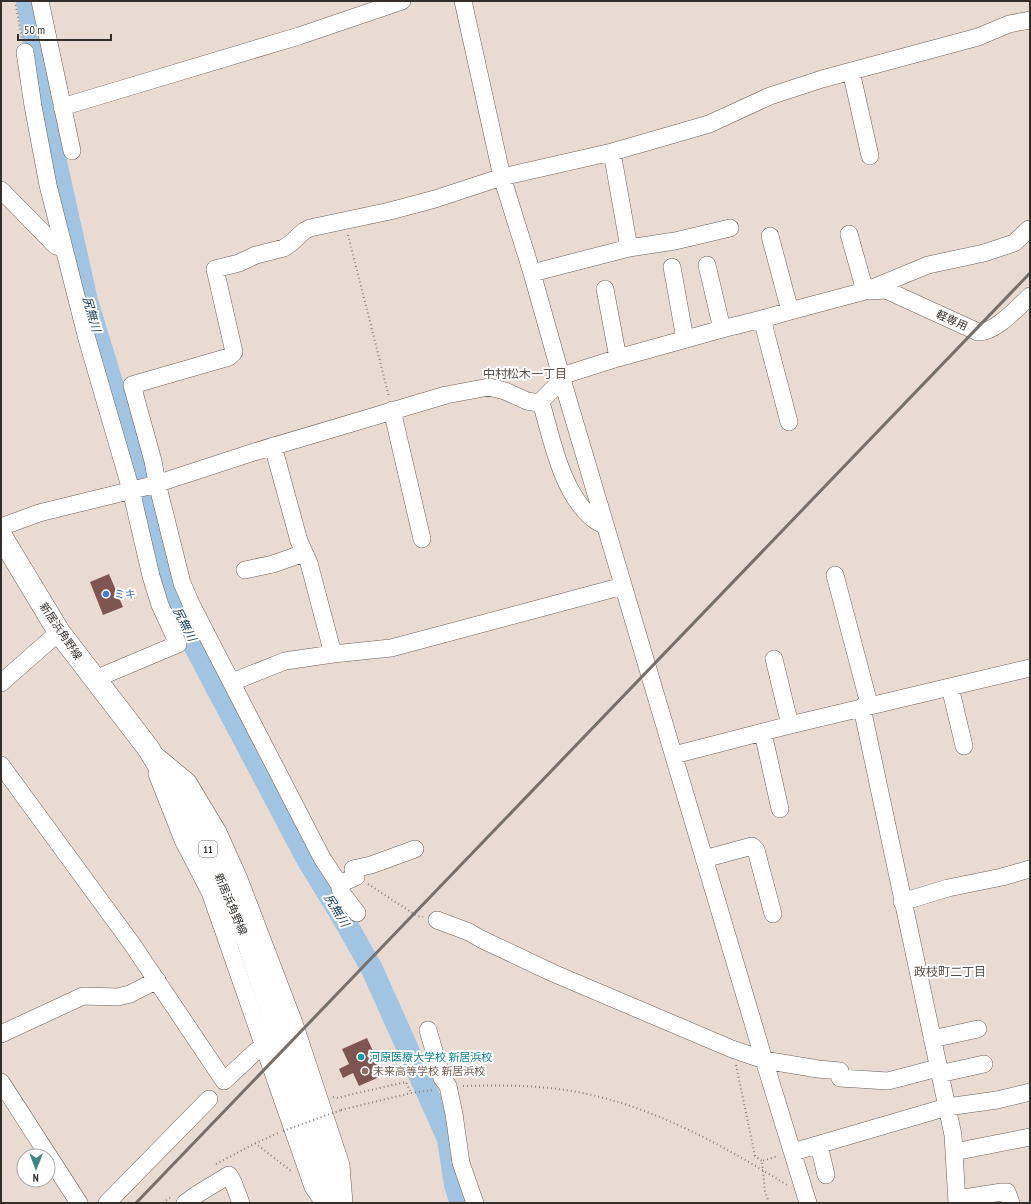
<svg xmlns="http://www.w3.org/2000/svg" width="1031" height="1204" viewBox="0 0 1031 1204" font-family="'PT Sans Narrow','Noto Sans JP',sans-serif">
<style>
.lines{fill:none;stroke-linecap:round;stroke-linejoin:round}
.river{stroke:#a1c4e2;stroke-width:22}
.building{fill:#7f5552}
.minor-casing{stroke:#6b5e56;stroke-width:18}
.major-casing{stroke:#6b5e56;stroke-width:23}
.path{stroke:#877d77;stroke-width:2;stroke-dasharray:1 3;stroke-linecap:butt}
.minor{stroke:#fff;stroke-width:17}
.major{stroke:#fff;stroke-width:22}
.rail{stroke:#776f69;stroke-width:3}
.path-bridge{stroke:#877d77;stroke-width:2;stroke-dasharray:1 3;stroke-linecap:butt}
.shop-dot{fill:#3f7fe0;stroke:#fff;stroke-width:1.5}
.culture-dot{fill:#0f9aa8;stroke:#fff;stroke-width:1.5}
.education-dot{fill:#8d6e63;stroke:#fff;stroke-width:1.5}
.labels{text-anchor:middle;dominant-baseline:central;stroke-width:4;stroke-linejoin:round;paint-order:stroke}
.shield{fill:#fff;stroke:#706d6a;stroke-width:1}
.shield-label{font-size:10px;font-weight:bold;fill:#332e2a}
.street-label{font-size:11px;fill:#332e2a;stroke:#fff}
.shop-label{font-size:11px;fill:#366cbe;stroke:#fff;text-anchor:start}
.culture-label{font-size:11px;fill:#0d838f;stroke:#fff;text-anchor:start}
.education-label{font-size:11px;fill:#785e54;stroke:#fff;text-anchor:start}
.water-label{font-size:12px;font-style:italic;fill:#103a58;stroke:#fff}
.neighbourhood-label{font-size:12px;fill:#5a4d46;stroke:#fff}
</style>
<rect width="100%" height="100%" fill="#eadbd2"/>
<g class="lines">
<!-- river -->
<path class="river" d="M27,1L56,162L87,301L134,454L171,597L194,645L307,859L343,918L372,969L448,1139L455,1185L461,1203"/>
</g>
<!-- building -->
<path class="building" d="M109,574L123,607L103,615L90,582Z
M367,1038L384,1075L359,1086L353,1073L343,1078L339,1069L349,1064L342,1049Z"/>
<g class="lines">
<!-- minor casing -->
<g class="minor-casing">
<path id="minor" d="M40,1L72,151
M463,1L502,177L532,273L561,376L764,1060L808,1203
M25,52L33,106L48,185L87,339L131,490L151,576L160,605L178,644L95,679
M851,71L870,156
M62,107L299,36L402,1
M612,152L629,248
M1,190L56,246L64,248
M849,234L865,291
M770,236L790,311
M707,265L722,329
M672,267L685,339
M532,273L629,248L675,241L730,228
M605,289L618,358
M869,291L886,290L978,332C995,333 1017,308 1030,296
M762,319L789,422
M539,403L543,409C553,445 563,493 592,518C596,521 601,524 605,526
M392,410L422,539
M273,446L299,541L309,563L333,654
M1,527L39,513L153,485L254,452L446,395L489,387L505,391L527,401L539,403L555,387L561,376L618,358L722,329L762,319L790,311L865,291L928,265L984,253L1014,243L1029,229
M245,570L273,564L304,553
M835,575L868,700L862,708L953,1135L957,1203
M774,659L790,725
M232,682L285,661L333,654L391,648L623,586
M1,683L59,632
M950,687L964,746
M763,733L780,809
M674,755L790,725L1030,668
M158,757L188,782L218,832L239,879L294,1023L341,1165L344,1203
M1,765L132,944L224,1081L255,1052L264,1046
M157,774L183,840L210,892L313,1187L324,1203
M415,849L371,865L353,869L356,877L339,884L322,858L192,606L182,583L157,483L153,461L132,385L229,357L234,352L215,269L239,263L256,255L284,248L291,243L304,231L310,228L390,211L435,199L502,177L612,152L685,131L709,124L770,96L822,79L978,37L1009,24L1030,20
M704,859L752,846L756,850L773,914
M339,884L341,892L357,913
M902,902L948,888L1002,877L1030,869
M437,920L469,932L481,939L553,973L732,1049L764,1060L818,1069L840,1071V1078L888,1081L930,1070H939
M428,1030L442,1078L448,1086L454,1114L461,1163L475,1203
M1,1034L83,996L118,997L130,994L157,980
M932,1039L978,1029
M939,1074L984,1064
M1,1082L79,1203
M819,1145L826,1175
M793,1152L947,1107L997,1100L1030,1092
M954,1152L1030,1137
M957,1199L1002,1192H1007L1011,1203
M107,1203L209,1099
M185,1203L196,1195L229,1175L233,1182L241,1203"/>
</g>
<!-- major casing -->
<g class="major-casing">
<path id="major" d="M1,536L59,632L148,748L203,837L248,942L293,1073L336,1203"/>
</g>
<!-- path -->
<path class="path" d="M15,1L22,39
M348,235L389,397
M368,884L417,916L423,917
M736,1065L755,1156L762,1161
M463,1086C501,1085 540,1085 577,1092C653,1106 722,1145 787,1185
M333,1097L338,1098L353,1094L406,1082L411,1093
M341,1110L411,1093L433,1090
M255,1143L291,1171
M216,1164L252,1145L280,1132
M163,1203L172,1196
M769,1203L765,1191L762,1161L778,1156"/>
<!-- minor -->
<use href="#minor" class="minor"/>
<!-- major -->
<use href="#major" class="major"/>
<!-- rail -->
<path class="rail" d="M136,1203L1030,273"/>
<!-- path-bridge -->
<path class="path-bridge" d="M283,1131L341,1110"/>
</g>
<!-- markers -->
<circle class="shop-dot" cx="106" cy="594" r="4"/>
<circle class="culture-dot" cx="361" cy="1057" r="4"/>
<circle class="education-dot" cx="365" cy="1071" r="4"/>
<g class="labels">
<!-- shield labels -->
<rect class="shield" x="199" y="841" width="18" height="16" rx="3"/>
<g class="shield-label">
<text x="208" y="849">11</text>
</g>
<!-- street labels -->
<g class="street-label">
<text transform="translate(952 320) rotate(24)">軽専用</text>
<text transform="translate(61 631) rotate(56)">新居浜角野線</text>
<text transform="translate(231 904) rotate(67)">新居浜角野線</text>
</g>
<!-- shop labels -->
<g class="shop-label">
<text x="114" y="594">ミキ</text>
</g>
<!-- culture labels -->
<g class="culture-label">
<text x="369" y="1057">河原医療大学校 新居浜校</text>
</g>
<!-- education labels -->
<g class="education-label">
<text x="373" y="1071">未来高等学校 新居浜校</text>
</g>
<!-- water labels -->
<g class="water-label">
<text transform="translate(92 314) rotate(74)">尻無川</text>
<text transform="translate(185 624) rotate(63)">尻無川</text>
<text transform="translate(337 910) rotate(59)">尻無川</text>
</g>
<!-- neighbourhood labels -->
<g class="neighbourhood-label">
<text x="525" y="373">中村松木一丁目</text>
<text x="950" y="971">政枝町二丁目</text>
</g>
</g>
<!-- border -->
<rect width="1031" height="1204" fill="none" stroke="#332e2a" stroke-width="4"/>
<!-- north arrow -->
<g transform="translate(36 1168) rotate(181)"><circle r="19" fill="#ffffff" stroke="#adabaa"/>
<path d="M0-3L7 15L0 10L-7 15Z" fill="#3d8580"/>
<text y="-6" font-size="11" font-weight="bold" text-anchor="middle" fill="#332e2a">N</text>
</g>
<!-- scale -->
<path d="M18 34v6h93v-6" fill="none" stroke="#332e2a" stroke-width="2"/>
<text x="24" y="34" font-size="12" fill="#332e2a" stroke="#ffffff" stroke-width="3" paint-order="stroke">50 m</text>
</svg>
